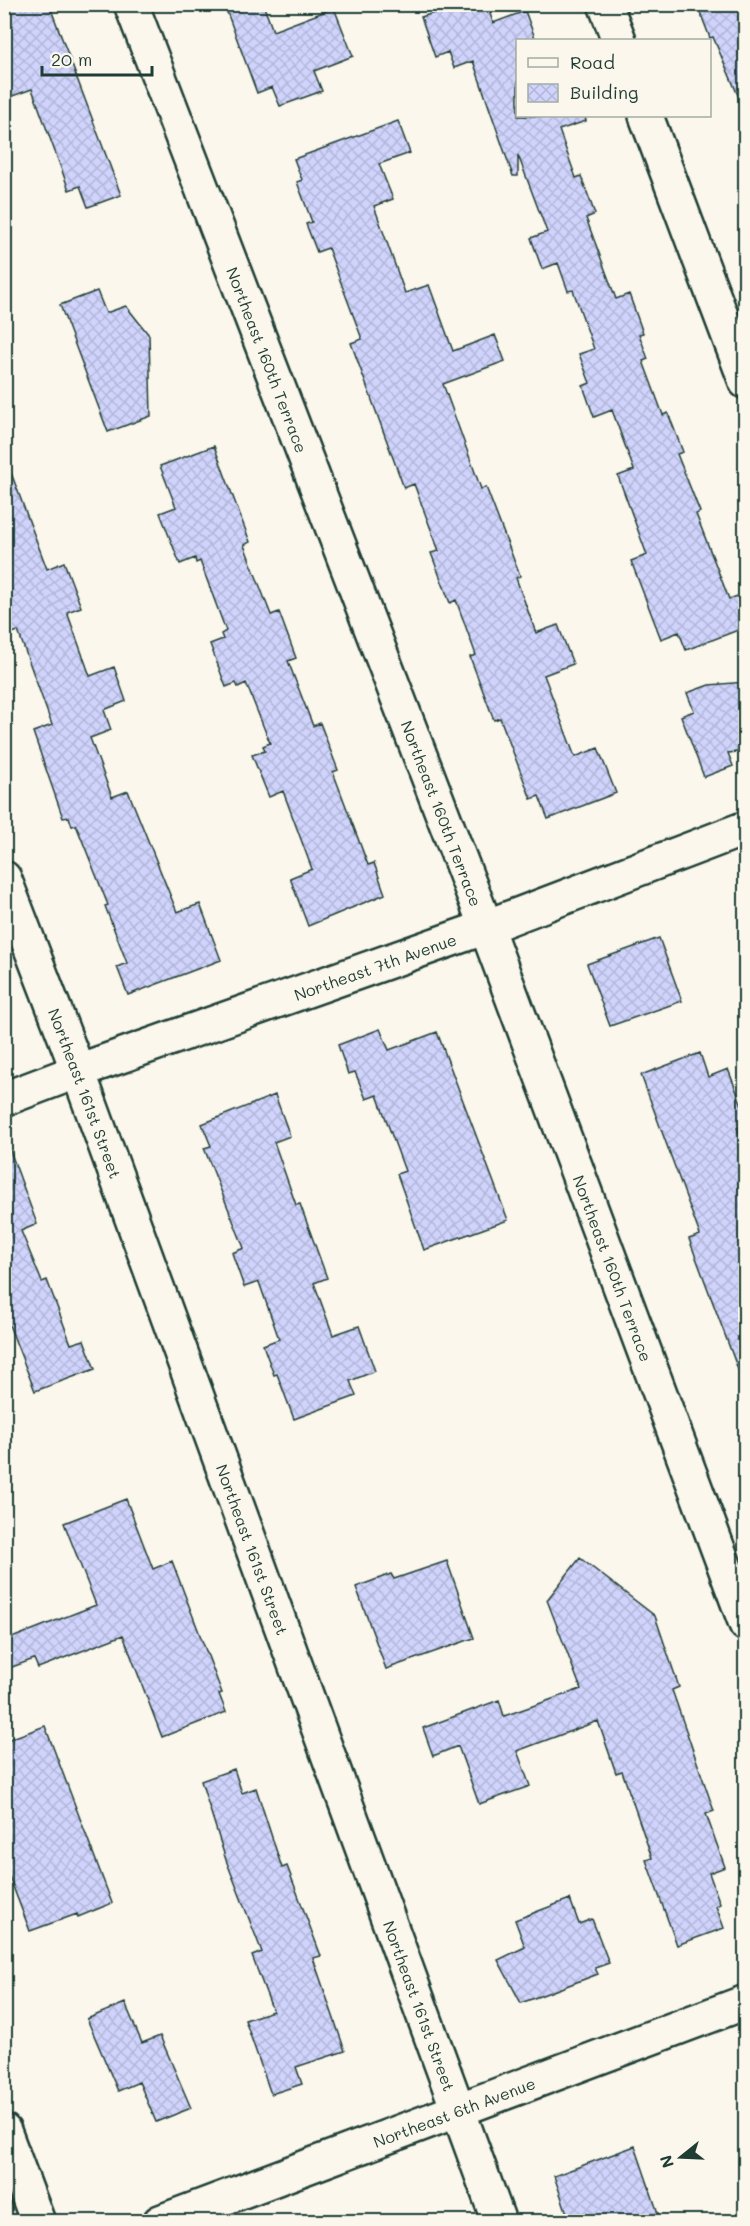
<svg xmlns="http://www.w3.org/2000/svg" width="750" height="2226" viewBox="0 0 750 2226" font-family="Mali,sans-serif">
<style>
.building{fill:url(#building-cross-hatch);stroke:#1f3d34;stroke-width:1.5}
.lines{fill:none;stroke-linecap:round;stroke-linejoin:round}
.street-casing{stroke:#1f3d34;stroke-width:38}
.secondary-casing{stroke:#1f3d34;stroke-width:38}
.street{stroke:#fbf7ec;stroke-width:33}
.secondary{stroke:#fbf7ec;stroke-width:33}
.labels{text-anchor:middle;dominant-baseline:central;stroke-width:6;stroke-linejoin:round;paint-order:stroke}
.street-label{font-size:16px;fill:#1f3d34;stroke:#fbf7ec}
</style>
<defs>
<pattern id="building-cross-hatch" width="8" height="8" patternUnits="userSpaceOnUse" patternTransform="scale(1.5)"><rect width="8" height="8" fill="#d0d3fb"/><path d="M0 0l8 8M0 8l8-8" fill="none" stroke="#b2b6d8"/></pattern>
</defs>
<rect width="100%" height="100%" fill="#fbf7ec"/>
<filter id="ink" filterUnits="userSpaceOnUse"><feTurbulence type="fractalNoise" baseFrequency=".0167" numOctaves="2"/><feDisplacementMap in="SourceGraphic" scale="12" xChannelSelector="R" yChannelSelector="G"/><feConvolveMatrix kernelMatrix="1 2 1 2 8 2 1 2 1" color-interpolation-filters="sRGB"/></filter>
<g filter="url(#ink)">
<!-- building -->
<path class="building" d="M4,4H49L121,195L88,207L80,186L69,190L32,89L4,99Z
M224,4H263L273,31L334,8L353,56L314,71L322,91L280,106L272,87L257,93Z
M431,4H487L493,23L525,11L535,38L528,40H518V116H585L586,121L559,130L576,178L581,176L595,214L586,218L616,299L629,294L643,333L639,334L648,359L643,361L663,415L668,413L683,452L677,454L700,512L696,514L729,599L746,593V627L686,650L679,632L661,639L631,561L647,555L618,476L634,470L612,410L594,417L583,386L590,383L579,354L594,349L573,290L568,291L558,263L542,269L531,238L547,232L518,155V176H513L473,61L454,68L448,52L435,57L421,17L434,13Z
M697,4H746V114L713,37L710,38Z
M398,121L410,153L379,164L393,199L374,206L405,293L429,285L453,351L495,335L505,361L443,384L481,489L486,487L520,576L516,578L536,633L558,625L573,664L544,675L575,757L598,748L616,793L548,819L539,796L531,799L500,718L494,720L470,657L476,655L456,600L450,603L431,553L439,551L414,484L404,488L351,343L362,339L328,248L317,252L306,224L312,222L297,182L302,180L294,159Z
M97,291L106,313L126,306L149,335L151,416L108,432L60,305Z
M214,446L250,542L244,545L271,615L279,612L296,658L288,661L313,726L320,723L338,770L333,772L368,865L374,863L385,894L308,926L290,878L312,869L283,791L269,797L252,755L265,751L263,746L270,743L246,683L238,687L236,683L226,687L210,644L223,639L221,634L226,631L200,561L196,563L195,558L180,564L160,513L176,507L160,466Z
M7,462L47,569L64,562L81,607L67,612L90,676L114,667L126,701L104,710L111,730L90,738L112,797L128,791L177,912L200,904L221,960L128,995L117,967L127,963L105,906L108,905L76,825L72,826L69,817L63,818L33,732L52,725L18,631L4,636V463Z
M746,682V751L728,753L733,766L704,777L681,716L694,711L687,693L709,685Z
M659,938L682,1001L610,1026L587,964Z
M380,1029L389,1050L437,1032L508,1220L424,1250L397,1174L405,1171L377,1095L366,1099L355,1072L348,1074L338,1045Z
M700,1053L708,1077L728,1069L746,1116V1125L737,1128L746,1151V1379L742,1380L689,1239L700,1235L641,1075Z
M275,1095L290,1136L274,1142L296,1205L300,1204L327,1278L314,1283L333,1335L359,1326L375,1371L350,1381L356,1396L294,1419L277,1374L274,1375L263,1345L279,1339L259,1282L244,1287L232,1253L244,1248L204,1148L211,1146L202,1124Z
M4,1145H8L37,1224L21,1231L42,1282L47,1280L71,1344L84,1340L95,1369L35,1391L4,1312Z
M126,1499L153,1569L172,1561L222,1693L219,1694L226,1712L162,1737L123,1635L38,1668L34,1659L4,1670V1641L96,1605L64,1523Z
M580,1558L655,1616L679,1687L672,1690L714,1811L706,1814L725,1867L709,1873L720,1904L716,1906L724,1928L677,1945L646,1860L652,1858L622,1771L616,1773L598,1721L517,1751L530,1786L479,1804L458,1746L433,1756L423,1728L499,1700L504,1716L581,1689L547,1600Z
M447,1561L474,1638L386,1669L356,1587L391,1574L394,1579Z
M45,1726L112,1903L78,1917L77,1914L30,1931L4,1863V1741Z
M234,1769L242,1793L256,1788L282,1868L287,1866L321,1956L313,1958L345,2051L296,2067L302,2084L271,2094L245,2020L273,2011L252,1956L262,1952L226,1860L201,1781Z
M570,1899L579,1924L592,1919L609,1963L595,1968L598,1974L521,2003L498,1960L525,1947L515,1920Z
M125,2003L142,2043L160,2036L191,2108L156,2122L139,2082L118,2091L87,2019Z
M635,2146L661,2222H570L554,2176Z"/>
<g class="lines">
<!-- street casing -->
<g class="street-casing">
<g id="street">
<path id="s1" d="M131,4L486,927L746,1624"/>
<path d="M605,4L619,40"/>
<path d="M646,116L746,382"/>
<path id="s2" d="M4,878L78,1071L499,2222"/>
<path id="s3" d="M4,1099L78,1071L486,927L746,828"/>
<path d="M4,2131L38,2222"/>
</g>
</g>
<!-- secondary casing -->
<g class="secondary-casing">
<g id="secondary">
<path id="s4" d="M160,2222L746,2002"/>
</g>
</g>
<!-- street -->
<use href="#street" class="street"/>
<!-- secondary -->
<use href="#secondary" class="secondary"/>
</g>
</g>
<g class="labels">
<!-- street labels -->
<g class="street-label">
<text stroke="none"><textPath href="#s1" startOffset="381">Northeast 160th Terrace</textPath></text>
<text stroke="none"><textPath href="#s1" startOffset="867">Northeast 160th Terrace</textPath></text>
<text stroke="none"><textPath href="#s3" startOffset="394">Northeast 7th Avenue</textPath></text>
<text stroke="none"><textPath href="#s2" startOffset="230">Northeast 161st Street</textPath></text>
<text stroke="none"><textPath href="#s1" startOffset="1353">Northeast 160th Terrace</textPath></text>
<text stroke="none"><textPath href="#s2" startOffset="716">Northeast 161st Street</textPath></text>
<text stroke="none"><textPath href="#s2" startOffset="1202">Northeast 161st Street</textPath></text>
<text stroke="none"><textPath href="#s4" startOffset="314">Northeast 6th Avenue</textPath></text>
</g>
</g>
<!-- margin -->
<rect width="750" height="2226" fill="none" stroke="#fbf7ec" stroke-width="24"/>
<rect x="12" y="12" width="726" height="2202" fill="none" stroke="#1f3d34" stroke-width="2" filter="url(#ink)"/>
<!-- legend -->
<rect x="516" y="39" width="195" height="78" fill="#fbf7ec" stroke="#a3ada2" stroke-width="1.5"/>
<rect x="528" y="58" width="30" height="9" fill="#fbf7ec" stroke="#a3ada2" stroke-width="1.5"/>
<text x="570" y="69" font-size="18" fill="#1f3d34">Road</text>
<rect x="528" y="84" width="30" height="18" fill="url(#building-cross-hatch)" stroke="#a3ada2" stroke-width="1.5"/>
<text x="570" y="99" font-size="18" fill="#1f3d34">Building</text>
<!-- north arrow -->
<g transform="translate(681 2157) rotate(252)" stroke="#fbf7ec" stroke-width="4.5" paint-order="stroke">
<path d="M0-4.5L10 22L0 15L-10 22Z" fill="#1f3d34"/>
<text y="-9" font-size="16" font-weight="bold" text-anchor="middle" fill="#1f3d34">N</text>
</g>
<!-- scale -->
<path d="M42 66v9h110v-9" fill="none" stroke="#1f3d34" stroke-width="3"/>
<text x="51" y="66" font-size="18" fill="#1f3d34" stroke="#fbf7ec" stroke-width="4.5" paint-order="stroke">20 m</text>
</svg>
